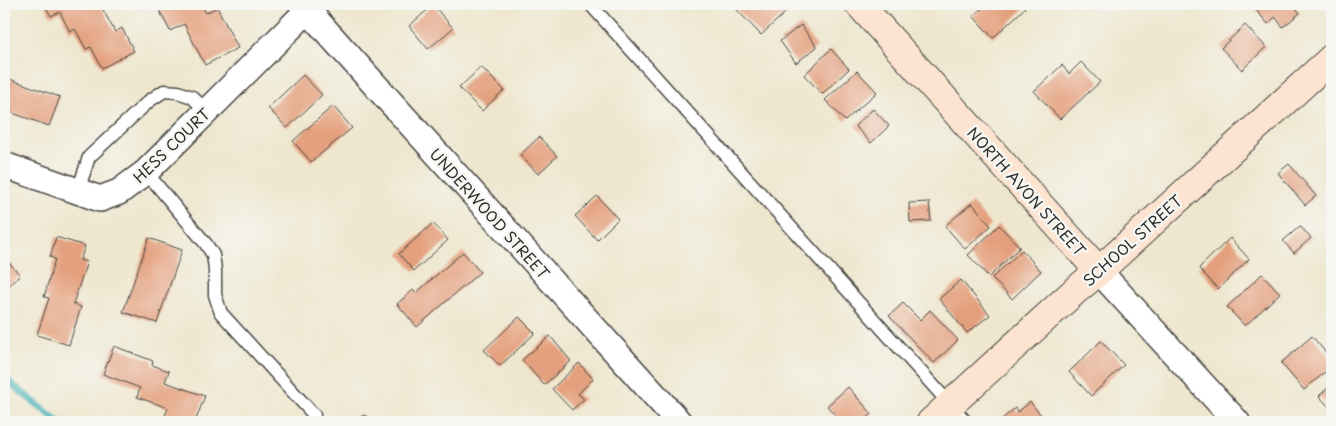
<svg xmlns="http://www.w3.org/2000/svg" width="1336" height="426" viewBox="0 0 1336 426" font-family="'Playpen Sans',sans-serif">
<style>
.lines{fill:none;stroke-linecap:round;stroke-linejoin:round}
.stream{stroke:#3badb3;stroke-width:7}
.building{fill:#e4a07e}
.lane-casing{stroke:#484743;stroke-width:15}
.street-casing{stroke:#484743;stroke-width:28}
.secondary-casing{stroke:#484743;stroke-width:30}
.lane{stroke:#fff;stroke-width:12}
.street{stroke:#fff;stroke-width:25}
.secondary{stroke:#fde4d1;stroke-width:28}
.labels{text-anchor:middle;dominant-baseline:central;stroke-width:5;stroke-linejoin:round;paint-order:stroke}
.street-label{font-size:15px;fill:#2b2b2b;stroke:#f6f6f2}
</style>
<rect width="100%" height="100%" fill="#f6f6f2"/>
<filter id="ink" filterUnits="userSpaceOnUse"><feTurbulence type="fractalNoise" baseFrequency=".02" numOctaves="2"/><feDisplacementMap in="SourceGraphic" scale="10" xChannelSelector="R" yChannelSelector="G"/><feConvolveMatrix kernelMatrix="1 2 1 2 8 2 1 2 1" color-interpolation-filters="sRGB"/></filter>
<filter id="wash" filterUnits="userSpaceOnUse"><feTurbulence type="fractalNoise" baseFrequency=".0096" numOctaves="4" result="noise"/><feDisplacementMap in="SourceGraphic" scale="20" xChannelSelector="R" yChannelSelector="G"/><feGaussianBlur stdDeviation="1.12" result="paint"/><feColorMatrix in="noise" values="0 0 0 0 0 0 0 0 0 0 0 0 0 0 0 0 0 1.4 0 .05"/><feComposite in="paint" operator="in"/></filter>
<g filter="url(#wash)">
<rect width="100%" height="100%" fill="#eee6cd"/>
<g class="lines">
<!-- stream -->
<path class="stream" d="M4,378L59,422"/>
</g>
<g id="blocks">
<!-- building -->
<path class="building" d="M44,4H100L115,32L122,28L134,51L102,68L91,47L86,49L75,29L70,32L60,12L51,16Z
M156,4H201L206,13L217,7L238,48L205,65L184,24L170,31Z
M741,4H780L787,11L761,35L736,9Z
M987,4H1021L1025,8L993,38L973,16Z
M1251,4H1292L1300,13L1283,27L1275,17L1268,24Z
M433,5L453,28L428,49L409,26Z
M801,25L817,47L796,63L780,41Z
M1245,25L1266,47L1242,70L1221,48Z
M831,49L849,69L822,94L804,75Z
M1081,62L1100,82L1060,119L1034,91L1062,65L1069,74Z
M481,67L504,90L482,111L459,88Z
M857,71L877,92L845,121L825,100Z
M303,75L322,95L287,128L268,108Z
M4,77L60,97L49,126L4,110Z
M333,106L352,128L311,162L293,141Z
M873,109L889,126L871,143L855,126Z
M539,137L557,156L538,174L520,155Z
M1289,164L1316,196L1305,205L1278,173Z
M597,196L618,219L597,240L575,216Z
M929,202L931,221L910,222L909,203Z
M972,203L991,226L965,249L945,226Z
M433,223L448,240L414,271L399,254Z
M999,225L1020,247L989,277L968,255Z
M1300,226L1311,238L1294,253L1283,241Z
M56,237L85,246L80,260L87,262L73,304L81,307L69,345L37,335L49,298L44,297L55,259L50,257Z
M149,238L182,250L157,323L123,312Z
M1230,238L1249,259L1218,289L1199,268Z
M1022,250L1041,271L1012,299L992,278Z
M463,252L480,272L417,327L397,304L413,290L416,293Z
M4,257L20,275L4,290Z
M1262,274L1280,293L1245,326L1227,307Z
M961,280L990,315L967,333L939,299Z
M903,303L920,320L930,310L958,340L934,363L889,316Z
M519,317L535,333L500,366L484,350Z
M550,336L571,361L544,385L522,360Z
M1312,336L1332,360V366L1304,390L1281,363Z
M1101,341L1124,365L1091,396L1069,372Z
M114,346L153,361L152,365L169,371L165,382L205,396L195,422H167L163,421L168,408L137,397L140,388L103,374Z
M579,363L593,379L578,394L584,399L572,410L552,389Z
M1332,384V410L1319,396Z
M848,387L872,414L862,422H842L827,406Z
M1030,402L1047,422H1002L1001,420L1015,408L1018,412Z
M365,415L368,422H347Z"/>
</g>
</g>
<g filter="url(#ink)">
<use href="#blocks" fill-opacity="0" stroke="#484743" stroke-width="1"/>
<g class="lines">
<!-- lane casing -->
<g class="lane-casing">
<path id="lane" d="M590,4L966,422
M146,172L206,244L213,255L215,269V295L221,313L314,415
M78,191L89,157L149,101L164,91L178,92L192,97L207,111"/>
</g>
<!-- street casing -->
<g class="street-casing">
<path id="street" d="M302,4L679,422
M4,165L100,199L119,192L146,172L314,4
M1099,271L1237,422"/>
</g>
<!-- secondary casing -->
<g class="secondary-casing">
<path id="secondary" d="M859,4L1099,271
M931,422L1076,290L1099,271L1332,58"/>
</g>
<!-- lane -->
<use href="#lane" class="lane"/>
<!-- street -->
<use href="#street" class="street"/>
<!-- secondary -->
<use href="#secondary" class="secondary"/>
</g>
</g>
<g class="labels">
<!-- street labels -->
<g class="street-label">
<text transform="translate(171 145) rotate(-44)">HESS COURT</text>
<text transform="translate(1027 191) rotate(48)">NORTH AVON STREET</text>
<text transform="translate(490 213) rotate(48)">UNDERWOOD STREET</text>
<text transform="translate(1132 240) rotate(-42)">SCHOOL STREET</text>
</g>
</g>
<!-- margin -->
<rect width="1336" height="426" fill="none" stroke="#f6f6f2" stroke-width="20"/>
</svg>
